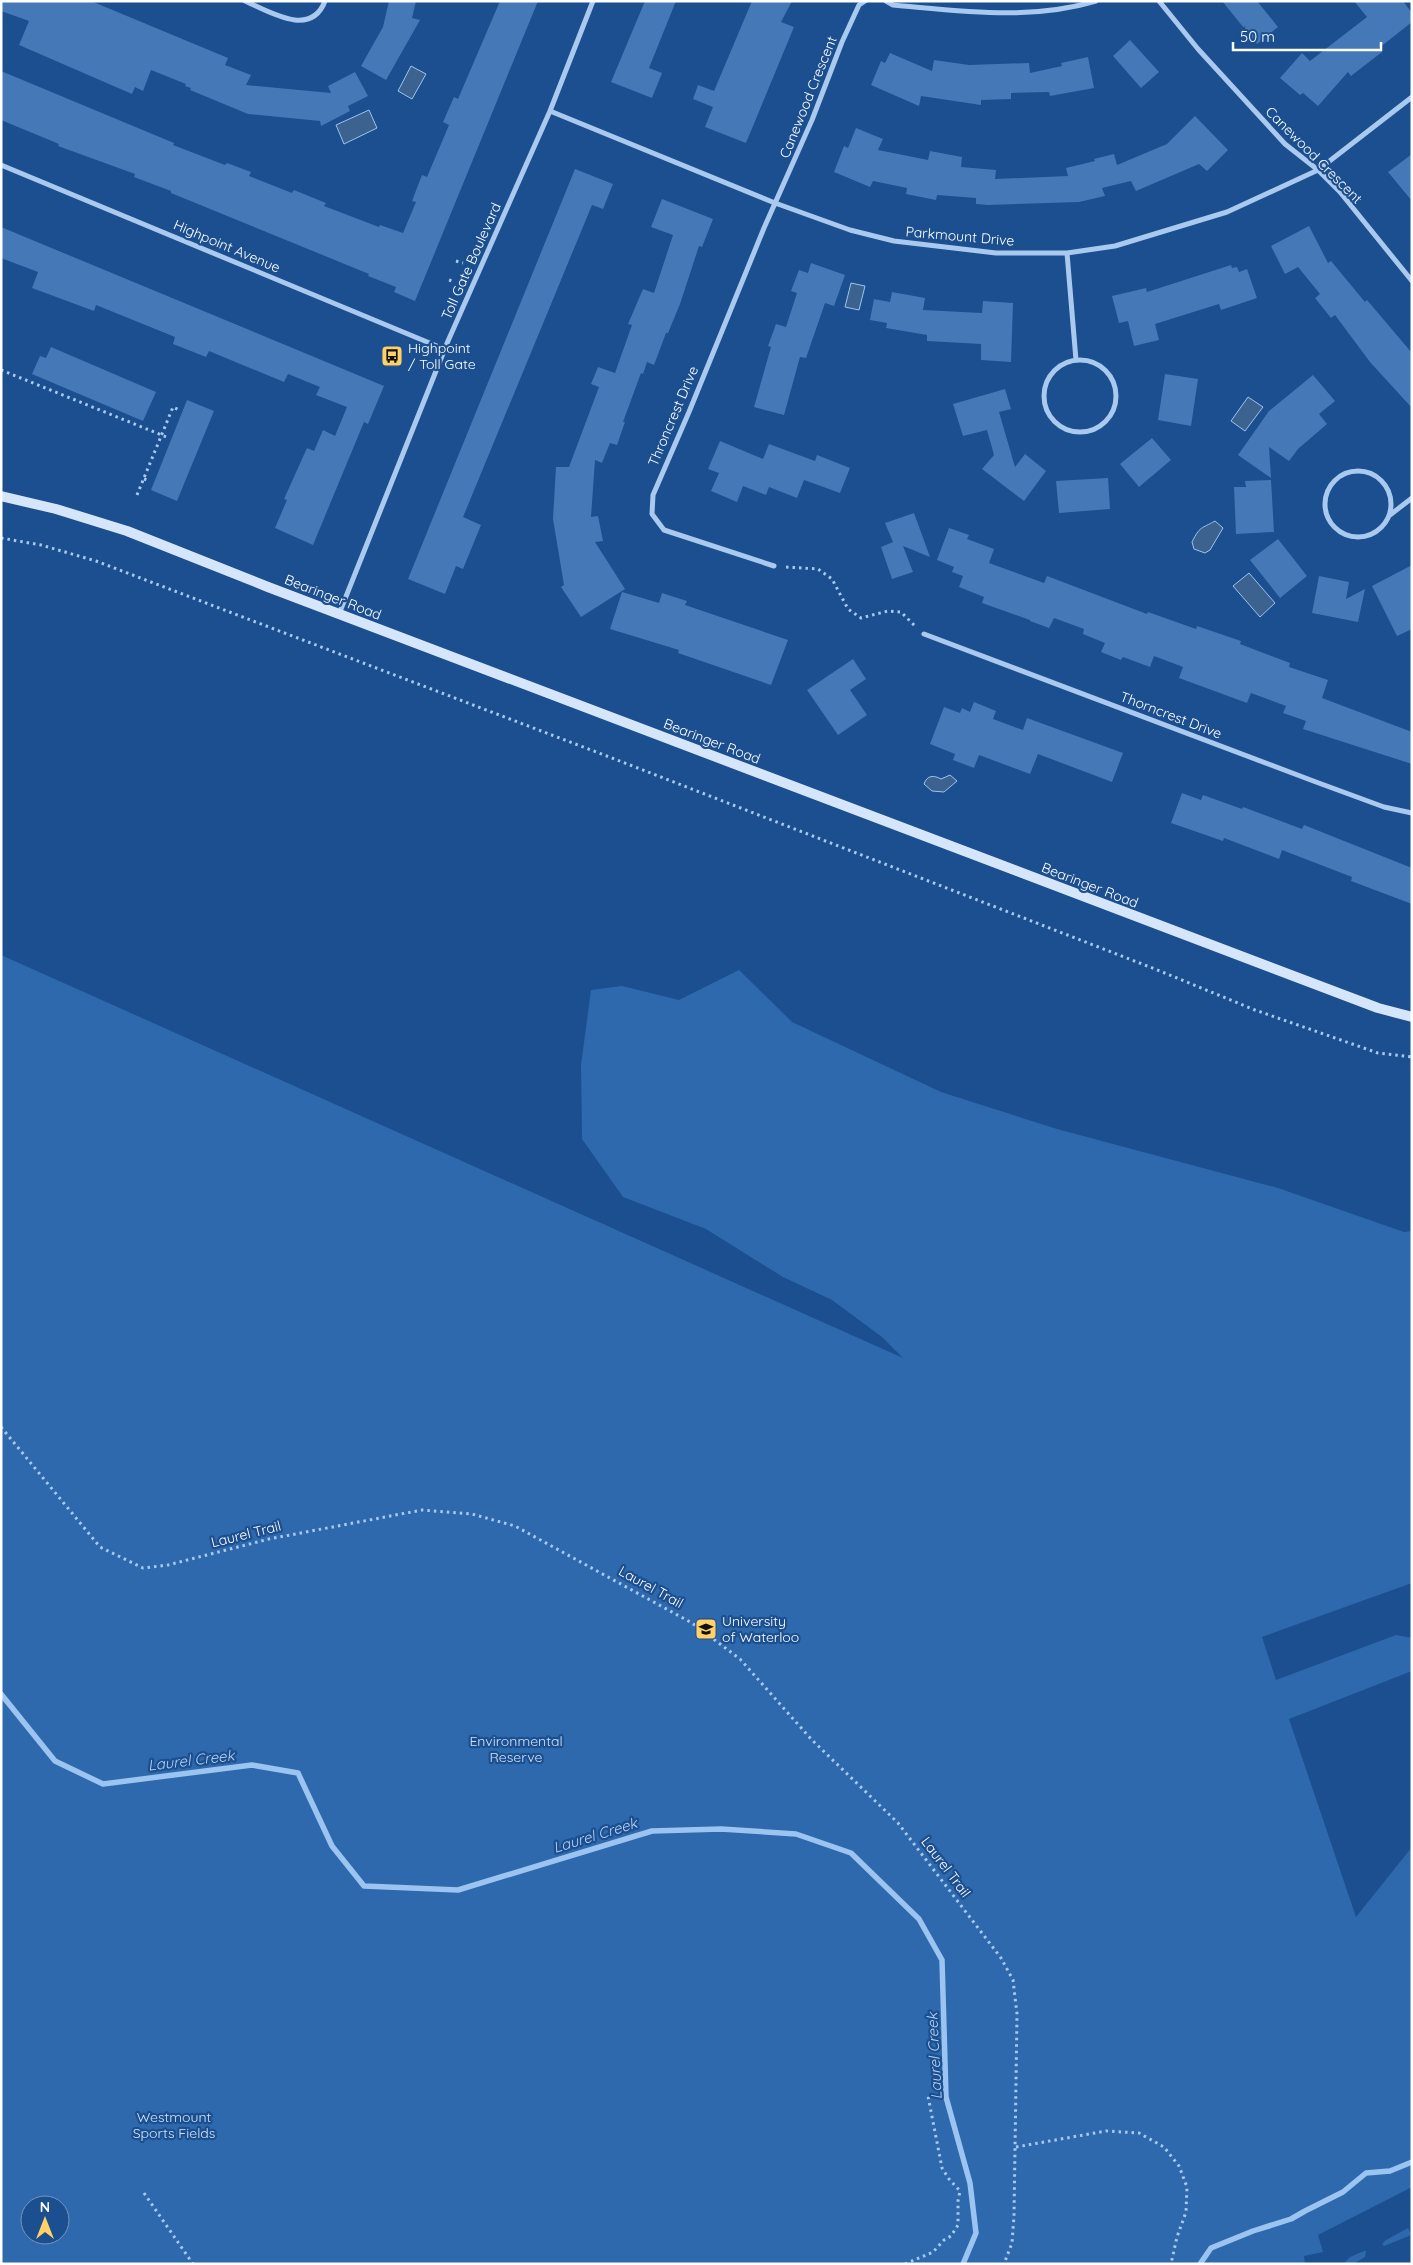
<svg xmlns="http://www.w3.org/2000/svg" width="1413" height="2265" viewBox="0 0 1413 2265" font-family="Quicksand,sans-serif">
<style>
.green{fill:#2e69ad;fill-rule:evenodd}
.water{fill:#3c6290;stroke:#9cc4f0}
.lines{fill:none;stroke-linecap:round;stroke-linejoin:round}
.stream{stroke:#9cc4f0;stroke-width:5.5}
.building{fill:#4478b7}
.path{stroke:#a9c9ee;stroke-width:3;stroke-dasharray:2.5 4;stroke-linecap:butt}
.street{stroke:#a9c9ee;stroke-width:5}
.secondary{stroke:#d6e6fa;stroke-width:10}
.labels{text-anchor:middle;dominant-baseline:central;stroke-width:4.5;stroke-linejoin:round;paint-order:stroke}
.street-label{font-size:14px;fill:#fff;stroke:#1b4f8f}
.poi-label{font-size:14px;fill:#fff;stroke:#1b4f8f;text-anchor:start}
.park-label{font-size:14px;fill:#cfe3fa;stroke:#1b4f8f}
.water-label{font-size:15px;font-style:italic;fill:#b5d3f5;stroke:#1b4f8f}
</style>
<rect width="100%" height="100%" fill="#1b4f8f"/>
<!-- green -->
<path class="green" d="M1,955L903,1358L882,1337L832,1300L783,1277L706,1229L623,1197L582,1139L581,1065L591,990L622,986L679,1000L739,970L792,1022L941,1092L1057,1129L1278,1188L1404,1232L1412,1231V1583L1262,1637L1276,1680L1396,1635L1412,1638V1671L1289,1719L1356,1917L1412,1847V2187L1318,2235L1323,2252L1304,2256L1305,2264H1ZM30,2205H60V2235H30Z
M1408,2228L1411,2234L1409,2236L1384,2246L1382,2244L1386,2240Z
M1364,2251H1366L1365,2257L1353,2264H1343L1350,2257Z"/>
<!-- water -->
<path class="water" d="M411,66L426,74L412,99L398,91Z
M369,110L377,128L344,144L336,125Z
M851,283L865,286L859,310L845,307Z
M1248,397L1263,407L1245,431L1231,421Z
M1215,521L1223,528L1210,550L1205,553L1194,549L1192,542C1200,526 1201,529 1215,521Z
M1249,573L1275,603L1260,617L1233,586Z
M950,775L957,781L944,792L932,791L924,784C927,775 934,775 941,779Z"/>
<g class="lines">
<!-- stream -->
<path class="stream" d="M1,1694L55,1761L103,1784L252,1765L298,1773L332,1846L364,1886L458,1890L652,1831L721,1829L796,1834L851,1853L919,1919L942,1960L946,2097L970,2183L976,2233L963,2264
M1200,2264L1211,2248L1253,2231L1291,2219L1305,2211L1343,2192L1366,2173L1390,2171L1412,2162"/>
</g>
<!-- building -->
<path class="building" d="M1,1H91L228,58L225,65L251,75L246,85L331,93L328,86L355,72L368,96L348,106L350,111L321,126L320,121L248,114L190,90L191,88L185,86L186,84L151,70L143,91L135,87L132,94L19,45L29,21L1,11Z
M389,1H416L412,18L420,20L386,80L361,66L383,27Z
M500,1H538L415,301L394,292L396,287L368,276L369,274L171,193V191L134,177L135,174L58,146L59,144L1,120V71L174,143L173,145L225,165L227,163L251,172L249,176L292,193L294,190L326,203L324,206L379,227L380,225L403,233L416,202L412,201L422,175L427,177L449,125L443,122L454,97L458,99Z
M645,1H676L649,68L662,73L652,98L611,82Z
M752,1H792L781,22L794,27L746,143L705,127L713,107L693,99L698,85L714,91Z
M1222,1H1257L1278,27L1257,44Z
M1354,1H1403L1412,13V22L1379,48L1382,52L1351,76L1348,72L1318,106L1303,93L1300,95L1280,78L1302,53L1310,61L1367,17Z
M1130,40L1159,72L1141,88L1113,56Z
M890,53L932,71L934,60L969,65L1029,63L1030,73L1062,66L1061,63L1088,57L1094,88L1050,96L1049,92L1011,93V99L981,100V105L921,96L919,106L871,85L881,61L885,63Z
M1195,116L1228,150L1207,171L1199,164L1136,191L1131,181L1102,188L1105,196L1079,202L988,205L976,204V198L937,195L936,200L906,194L907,188L873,181L870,187L834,172L844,146L848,148L856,128L883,139L878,150L928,160L930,151L962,157L961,167L996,170L995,179L1068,176L1066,168L1095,161L1094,159L1114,154L1117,165L1167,144Z
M1412,154V201L1388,172Z
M575,169L613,184L603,209L592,205L463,517L481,525L463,569L456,566L445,594L408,579Z
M662,199L713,219L702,247L699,246L680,304L668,333H666L654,365L647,362L643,374L641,373L623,422H625L617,445L610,443L602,463L595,460L591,517L598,516L603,541L595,542L625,589L581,617L561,587L564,585L553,519L556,467H569L599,387L591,384L598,367L615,373L632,325L628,324L643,289L654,293L673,235L651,227Z
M1309,226L1328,263L1331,261L1365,302L1367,300L1412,353V408L1370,362L1335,315L1331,318L1315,298L1320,294L1298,267L1285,274L1271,246Z
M1,227L384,386L368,424L364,422L313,545L275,528L287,500L284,499L307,448L314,451L323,430L335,436L347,407L316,395L320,387L288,374L284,382L209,351L206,357L173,344L175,337L96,305L94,311L32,288L38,272L1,258Z
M811,263L845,275L834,306L825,303L806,358L800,357L784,415L754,407L771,347L768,346L776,324L786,327L797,293L791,291L799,270L808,273Z
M1231,265L1232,268L1237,267L1239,272L1247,269L1257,298L1221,310L1219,304L1155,324L1159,340L1134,346L1128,321L1119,323L1112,296L1146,288L1147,292Z
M892,292L925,298L923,310L982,313L983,301L1013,303L1011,362L981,360V344L927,341V335L886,328L887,323L870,320L874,299L890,302Z
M51,347L156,392L143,421L32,374L40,356L46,358Z
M1165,374L1198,379L1191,426L1158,420Z
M1313,375L1335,401L1319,414L1327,424L1298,449L1289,461L1269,447L1271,478L1238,455L1269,411Z
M1005,389L1011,409L999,412L1015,467L1025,454L1046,471L1024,501L982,469L994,455L987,430L963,436L953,404Z
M187,400L214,411L177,501L151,490Z
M1152,438L1171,460L1139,487L1120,464Z
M720,441L763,459L769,444L815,461L817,455L850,468L840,493L804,480L797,498L769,487L766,495L743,486L737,502L711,491L719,473L708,469Z
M1108,478L1110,509L1059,513L1056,481Z
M1271,480L1274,532L1236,534L1234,487H1246L1245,481Z
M914,513L930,557L903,546L913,572L892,579L881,547L893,542L885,523Z
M949,528L969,535L967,539L994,549L989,563L1044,583L1047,576L1147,614L1148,612L1196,629L1197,626L1241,641L1240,644L1290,663L1289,667L1328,680L1322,698L1412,732V764L1303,729L1306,721L1283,713L1286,706L1251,693L1247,703L1179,678L1183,667L1154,656L1150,667L1123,657L1121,660L1101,652L1105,643L1083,634L1084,629L1054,618L1049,628L1030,621V620L982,603L984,597L959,587L963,576L952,572L954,567L937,560Z
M1278,539L1307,576L1280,598L1250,560Z
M1412,565V629L1397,636L1372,586Z
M1319,576L1349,582L1346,599L1365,589L1358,622L1312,613Z
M622,592L659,603L662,593L687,601L685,605L788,640L771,685L678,653L679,650L610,629Z
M853,659L866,679L850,690L867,715L838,735L807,690Z
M974,702L996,711L993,719L1023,730L1027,718L1123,753L1112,782L1038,754L1030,774L979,755L974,768L953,760L955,754L930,744L944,707L960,713L962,708L970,712Z
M1182,793L1201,800L1203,795L1242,809L1243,807L1302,829L1304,825L1412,868V904L1351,881L1352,877L1282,850L1279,859L1224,838L1223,841L1171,823Z"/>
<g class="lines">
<!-- path -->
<path class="path" d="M456,261L463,263
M449,280L455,282
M1,370L169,438
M144,479L150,481
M137,495L173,407L179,410
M1,538L41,545L96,561L612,758L1155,969L1255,1010L1378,1053L1412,1057
M786,567L818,569L832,579L848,609L861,618L888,611L901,612L916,627
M1,1427L100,1547L143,1568L168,1565L269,1539L422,1510L472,1514L515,1526L692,1623L740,1659L811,1739L898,1823L1001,1958L1013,1980L1017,2014L1014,2216L1012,2243L1004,2264
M1016,2147L1106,2131L1139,2133L1164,2147L1179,2166L1187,2187L1186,2212L1177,2237L1171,2264
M144,2193L193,2264
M905,2264L933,2252L944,2240L951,2236L958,2225V2201L960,2191L949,2179L942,2168L928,2096"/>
<!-- street -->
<path class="street" d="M245,1C270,12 311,38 325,1
M886,1L893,5C961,11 1029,21 1096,1
M1159,1L1198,49L1285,144L1318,170L1340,192L1412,281
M550,111L775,203L850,230L894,241L996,253H1067L1115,246L1227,212L1318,170L1412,97
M1,165L444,349
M1067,253L1076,360
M1044 396a36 36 0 1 1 72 0a36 36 0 1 1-72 0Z
M1325 504a33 33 0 1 1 66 0a33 33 0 1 1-66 0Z
M1390,515L1412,498
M774,566L664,530L652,514L653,495L689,412L764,228L812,120L842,42L859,5L865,1
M339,614L448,341L550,111L593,1
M924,634L1316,782L1384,807L1412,813"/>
<!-- secondary -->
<path class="secondary" d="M1,496L56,509L127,531L268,587L1378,1008L1412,1017"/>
</g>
<!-- icons -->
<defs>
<g id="bus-square" transform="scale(1.125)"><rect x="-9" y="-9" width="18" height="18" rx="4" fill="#ffd166" stroke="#1b4f8f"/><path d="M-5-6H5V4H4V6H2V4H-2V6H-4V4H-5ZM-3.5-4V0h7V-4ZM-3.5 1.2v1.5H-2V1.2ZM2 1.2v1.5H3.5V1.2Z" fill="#111"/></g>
<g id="university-square" transform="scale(1.125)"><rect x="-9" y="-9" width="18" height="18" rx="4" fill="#ffd166" stroke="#1b4f8f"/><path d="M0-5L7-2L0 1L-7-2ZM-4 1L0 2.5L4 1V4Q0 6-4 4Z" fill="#111"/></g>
</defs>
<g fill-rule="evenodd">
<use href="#bus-square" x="392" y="356"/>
<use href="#university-square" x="706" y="1629"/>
</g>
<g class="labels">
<!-- street labels -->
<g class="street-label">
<text transform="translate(808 97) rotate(-68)">Canewood Crescent</text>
<text transform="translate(1314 155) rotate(45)">Canewood Crescent</text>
<text transform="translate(960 236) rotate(5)">Parkmount Drive</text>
<text transform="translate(227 246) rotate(23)">Highpoint Avenue</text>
<text transform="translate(471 261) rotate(-66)">Toll Gate Boulevard</text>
<text transform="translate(673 416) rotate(-67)">Throncrest Drive</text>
<text transform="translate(333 597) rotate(21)">Bearinger Road</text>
<text transform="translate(1171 715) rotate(21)">Thorncrest Drive</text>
<text transform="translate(712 741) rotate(21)">Bearinger Road</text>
<text transform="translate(1090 885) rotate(21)">Bearinger Road</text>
<text transform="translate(246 1534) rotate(-14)">Laurel Trail</text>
<text transform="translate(651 1587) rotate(29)">Laurel Trail</text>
<text transform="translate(946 1867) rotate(53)">Laurel Trail</text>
</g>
<!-- poi labels -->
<g class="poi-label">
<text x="408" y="348">Highpoint<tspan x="408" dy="16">/ Toll Gate</tspan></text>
<text x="722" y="1621">University<tspan x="722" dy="16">of Waterloo</tspan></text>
</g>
<!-- park labels -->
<g class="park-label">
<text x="516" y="1741">Environmental<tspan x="516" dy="16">Reserve</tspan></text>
<text x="174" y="2117">Westmount<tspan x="174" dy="16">Sports Fields</tspan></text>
</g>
<!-- water labels -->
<g class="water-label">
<text transform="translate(191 1760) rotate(-7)">Laurel Creek</text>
<text transform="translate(595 1835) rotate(-17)">Laurel Creek</text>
<text transform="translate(934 2056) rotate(-93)">Laurel Creek</text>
</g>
</g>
<!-- border -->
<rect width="1413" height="2265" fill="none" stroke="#ffffff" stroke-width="5"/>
<!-- north arrow -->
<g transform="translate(45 2220)"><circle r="24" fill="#1b4f8f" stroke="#7695bc"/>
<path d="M0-4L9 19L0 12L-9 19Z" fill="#ffd166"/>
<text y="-8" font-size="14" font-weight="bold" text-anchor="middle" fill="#ffffff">N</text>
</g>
<!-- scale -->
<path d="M1233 42v8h148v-8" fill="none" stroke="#ffffff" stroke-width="2.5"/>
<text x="1240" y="42" font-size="15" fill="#ffffff" stroke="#1b4f8f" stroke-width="4" paint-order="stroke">50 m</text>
</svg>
